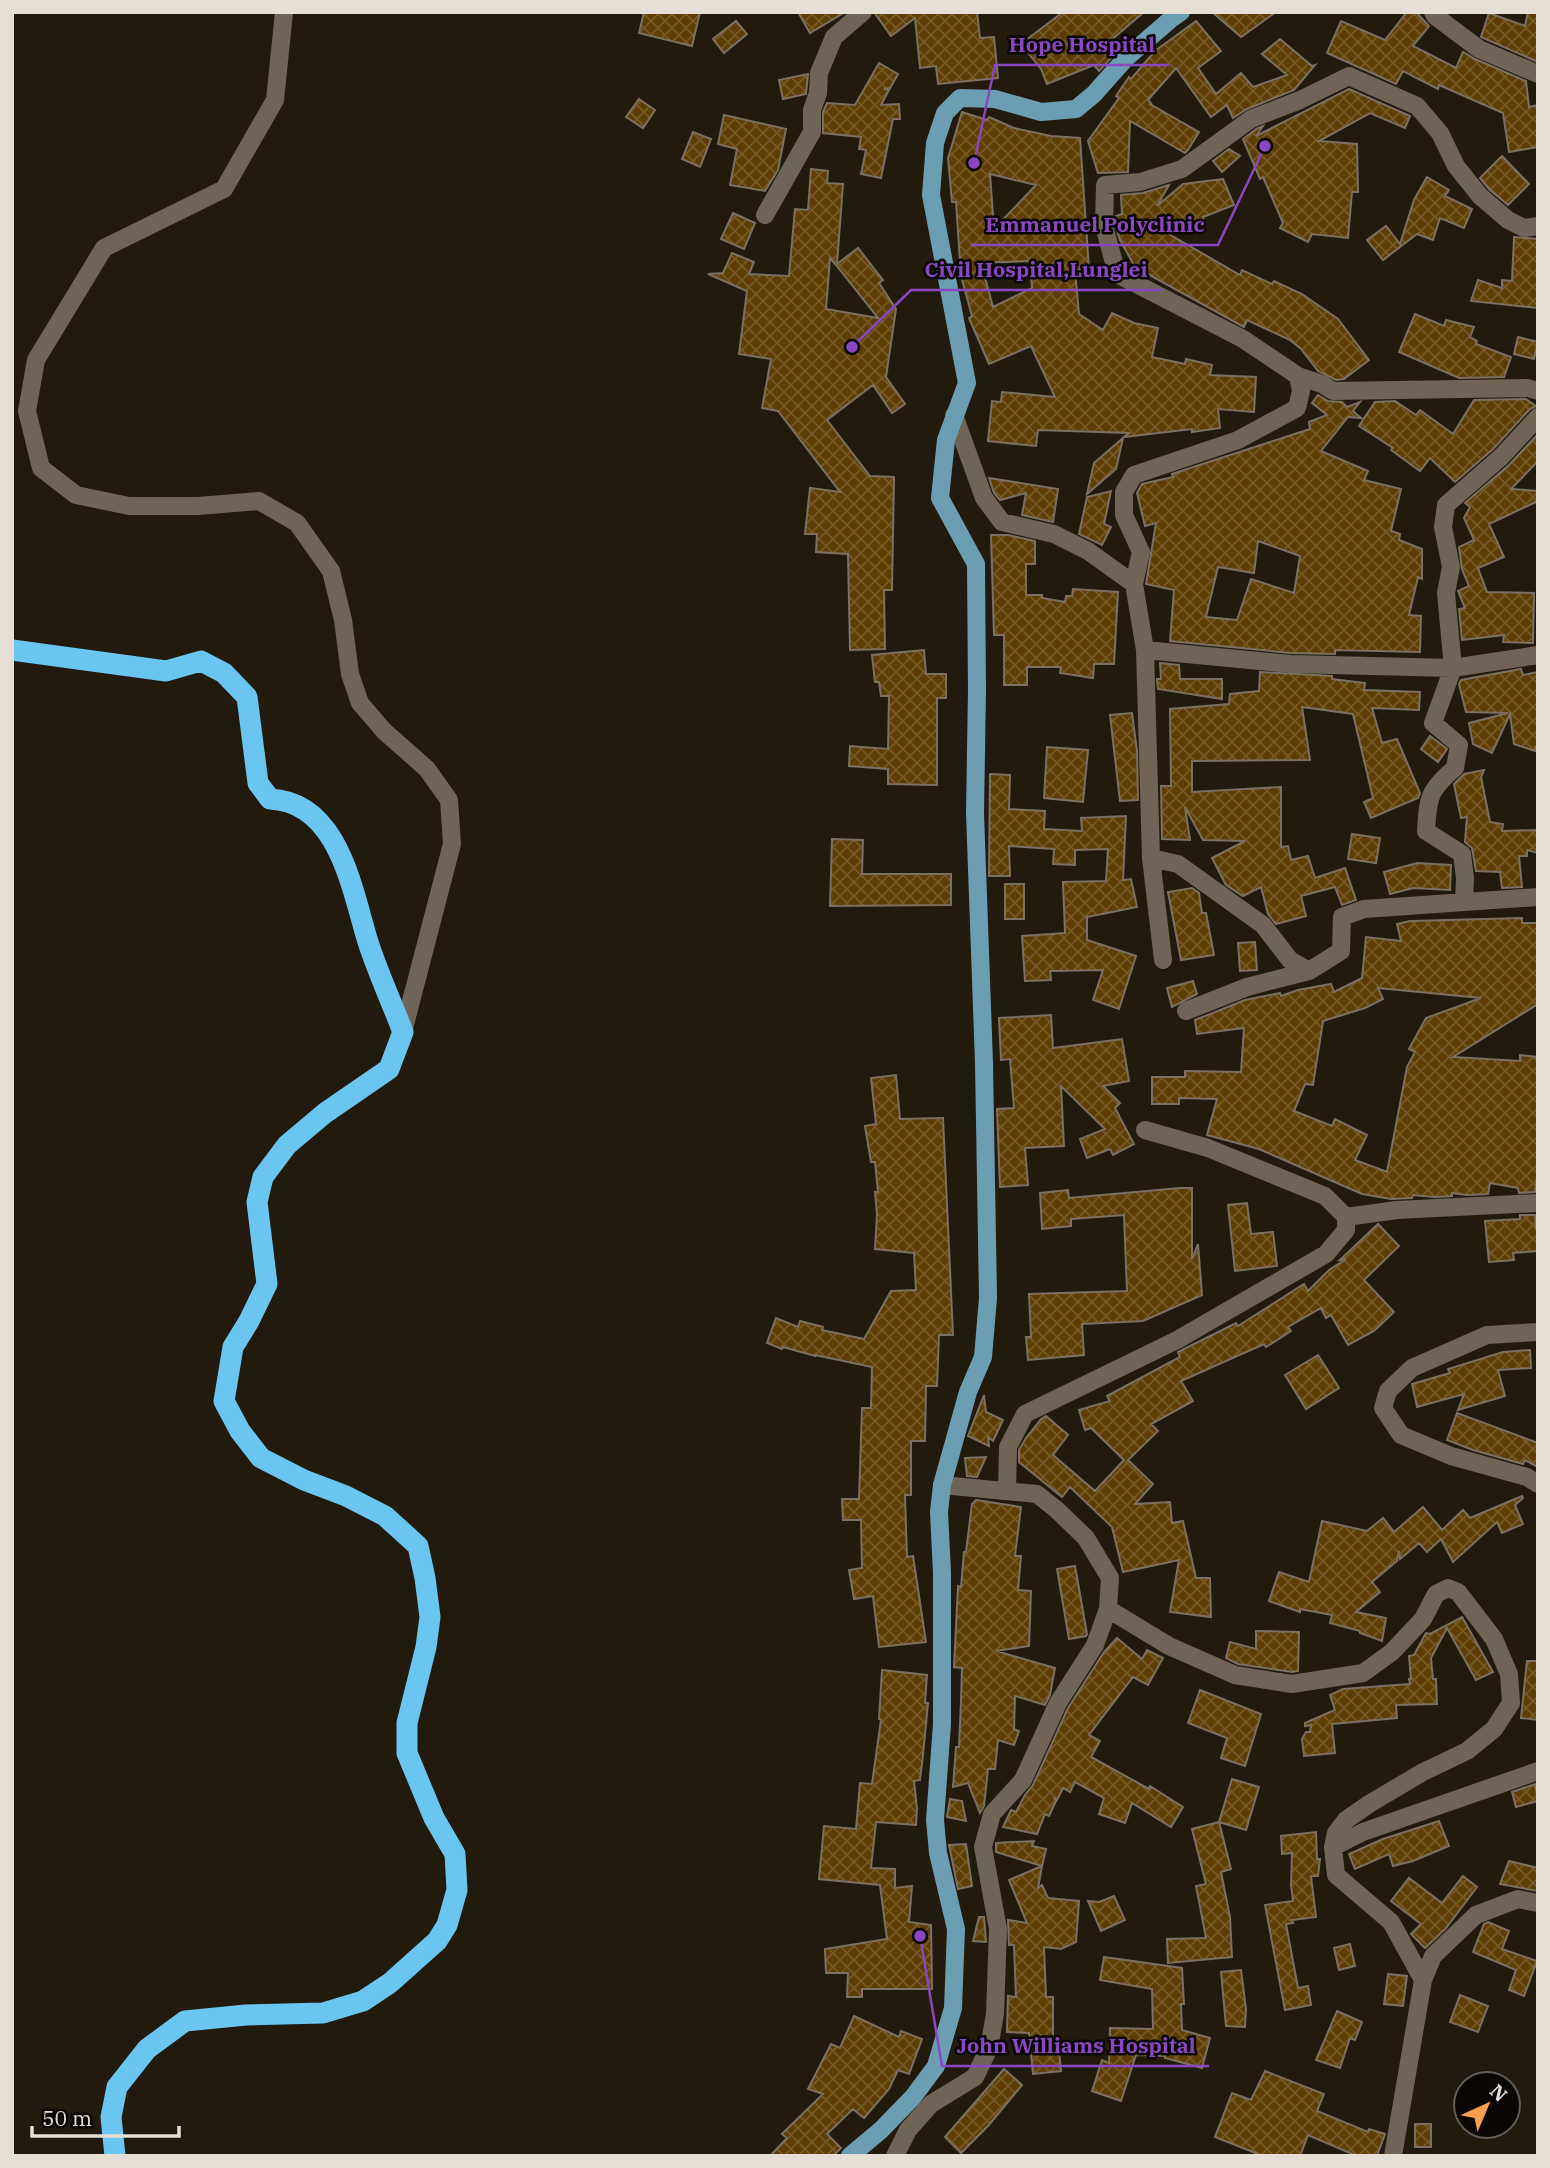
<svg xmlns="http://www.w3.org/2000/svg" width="1550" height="2168" viewBox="0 0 1550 2168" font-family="'IBM Plex Serif',serif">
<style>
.building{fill:url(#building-cross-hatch);stroke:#7b7062;stroke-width:2;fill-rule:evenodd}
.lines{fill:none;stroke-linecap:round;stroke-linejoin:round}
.street{stroke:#6f6455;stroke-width:18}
.primary{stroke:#6c9eb3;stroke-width:18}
.highway{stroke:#6ac5f1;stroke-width:21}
.leader{fill:none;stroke:#8b47c2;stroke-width:2.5}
.callout-dot{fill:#8b47c2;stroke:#090603;stroke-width:2.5}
.callout-label{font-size:21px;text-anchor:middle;font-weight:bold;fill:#8b47c2;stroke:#090603;stroke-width:5;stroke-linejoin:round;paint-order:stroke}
</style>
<defs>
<pattern id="building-cross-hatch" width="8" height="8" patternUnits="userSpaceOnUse" patternTransform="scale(1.75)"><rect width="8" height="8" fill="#5e3d02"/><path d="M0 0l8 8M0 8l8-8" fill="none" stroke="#755926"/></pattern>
</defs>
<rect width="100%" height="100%" fill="#231a0e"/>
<!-- building -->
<path class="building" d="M644,12H700L692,46L639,33Z
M798,12H845L810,33Z
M874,12H977L980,38L994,37L998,78L938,84L936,66L920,68L915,18L891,36Z
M1063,12H1144L1103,47L1112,57L1099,71L1094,65L1047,84L1041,69L1021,44Z
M1212,12H1276L1241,37Z
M1407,12H1416L1429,26L1413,46L1456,68L1463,52L1475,59L1526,81L1529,107L1538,105V147L1509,152L1503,113L1439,85L1438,89L1403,71L1396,84L1327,53L1341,21L1385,40Z
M1528,12H1538V62L1481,37L1489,13L1525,26Z
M736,21L747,34L724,53L713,39Z
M1196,21L1221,51L1198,68L1216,94L1241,73L1253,87L1287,75L1262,54L1280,39L1312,66L1315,65L1294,90L1247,109L1233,118L1227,105L1211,117L1176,68L1148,100L1151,103L1150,104L1199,132L1188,150L1185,153L1130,121L1128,172L1098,173L1088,141L1119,98L1116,96L1129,77L1131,79L1155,51Z
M879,63L898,74L890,88L884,89L889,90L881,105L899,104L900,119H893L881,178L861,174L866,150L859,149L861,137L823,133V112L827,103L855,105Z
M808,74L806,94L783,99L779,80Z
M1349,89L1410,116L1405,128L1370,113L1319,141L1357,144L1358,192H1352L1348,238L1312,234L1308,242L1280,228L1283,223L1263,177L1260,179L1243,139L1256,129L1263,126L1256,136Z
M639,99L655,110L643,128L626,117Z
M962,112L987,120L989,117L1014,128L1051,136L1080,138L1089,269L1075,270L1079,314L1103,330L1112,313L1134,323L1158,328L1152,357L1185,364L1186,359L1212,365L1210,375L1256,377L1254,412L1218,409L1220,428L1192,432V429L1124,437L1129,433L1038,430L1036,446L988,441L992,401L1001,402L1002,392L1055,397L1031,346L989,364L969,318L972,316L961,276L956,202H952L948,158ZM990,174L1036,185L994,229ZM1030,261L1032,288L993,307L981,263Z
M724,115L786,129L778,170L765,191L730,185L737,149L718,144Z
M693,132L711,139L700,167L682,159Z
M1229,149L1240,156L1222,172L1213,161Z
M1502,156L1529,184L1508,205L1489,189L1480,178Z
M811,169L828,171L827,183L843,184L837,264L858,248L883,280L879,283L896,309L886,377L905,404L892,413L873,385L827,420L870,476L894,477L892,590H884L885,649L850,650L848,554L816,552L817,534H805L810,488L840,492L778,411L762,408L771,359L739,354L747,291L708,274L723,273L732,253L754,262L749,274L789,276L795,209L808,210ZM830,258L836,265L878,318L826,309Z
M1427,177L1449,190L1445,196L1472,209L1464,228L1440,218L1433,240L1417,234L1383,260L1367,240L1386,226L1400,244L1414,200Z
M1223,179L1234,205L1203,217L1205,229L1167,233L1240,275L1242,270L1272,284L1274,281L1302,294L1338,319L1369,360L1344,379L1336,380L1318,371L1301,349L1290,340L1247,320L1244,327L1135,267L1120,240L1115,225L1116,216L1122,214L1121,195L1143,193L1169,185L1157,206L1183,184Z
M733,213L755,223L744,249L721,239Z
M1514,237L1538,239V308L1471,301L1478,280L1502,288V280L1512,281Z
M1415,314L1444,326L1446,320L1474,327L1470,337L1477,341L1476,344L1511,357L1504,377L1459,378L1399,352Z
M1518,337L1538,342L1534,359L1514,354Z
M1318,395L1328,401L1342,402L1347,407L1360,402L1353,411L1361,418L1348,417L1321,451L1368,471L1364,480L1401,489L1391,531L1400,534L1399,540L1422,549V579L1418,577L1409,615L1421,616L1420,652L1335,650V654L1291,653L1170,641L1174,590L1146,584L1156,523L1145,526L1137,493L1142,484L1173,477L1172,474L1310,429L1309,422L1327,415L1312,403ZM1258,541L1300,556L1294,593L1251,579L1237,620L1206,617L1218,567L1254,573Z
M1526,399L1536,406L1530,409L1493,449L1455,482L1430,458L1420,471L1391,450L1393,448L1359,426L1375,402L1395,401L1416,415L1420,410L1453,434L1474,400Z
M1538,434V461L1511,489L1538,491V501L1489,524L1504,557L1478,568L1487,592L1534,593L1533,643L1503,642L1504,635L1462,640L1459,609L1465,608L1458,591L1469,586L1462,569L1459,547L1474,540L1464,518L1470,507L1465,503L1509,465Z
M1123,438L1116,469L1087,494L1094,463Z
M989,478L1058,489L1053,522L1022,515L1026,493L1000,500L994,493Z
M1111,491L1104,524L1111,527L1102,545L1079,534L1087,497Z
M991,535H1008L1035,541V564H1026V595H1042V598L1065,602L1066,596H1072L1073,589L1118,592L1114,664H1094L1093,678L1060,673L1061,667H1027V685H1004V635H994Z
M924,650L926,674H946V698H937V785L888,784V769L849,766L850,746L888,749L889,696H881L879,682H875L872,655Z
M1160,663L1179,665L1180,679H1222V699L1158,689L1157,679H1161Z
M1521,669L1523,675L1538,672V742L1535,751L1514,744L1510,714L1492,753L1473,744L1469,723L1508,713L1466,712L1459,684L1461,680Z
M1260,672L1332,676V679L1365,683L1364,690L1420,692L1419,710L1372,708L1382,743L1397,739L1420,793L1418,798L1371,818L1364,802L1373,798L1353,714L1302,707L1310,760L1192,761V792L1281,787V847L1288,846L1291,860L1308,856L1315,878L1345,868L1356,900L1342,905L1335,887L1301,896L1306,916L1276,924L1268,914L1261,887L1243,896L1226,885L1212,858L1245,841L1203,840L1185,807L1190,840L1162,839L1161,786H1171L1170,709L1229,704L1230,694L1259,691Z
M1132,713L1137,751L1138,800L1120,801L1110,715Z
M1430,736L1447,749L1438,762L1421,749Z
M1047,747L1088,750L1083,802L1044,798Z
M1484,770L1481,777L1490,822L1503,824L1502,831L1538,830V853L1527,850V856H1519L1522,887L1502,888L1500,872L1476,871L1472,848L1465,842L1467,817L1461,818L1454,784L1464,774Z
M990,774L1010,775L1009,809L1045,811L1044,829L1082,831L1081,818L1126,816L1123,880L1131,879L1137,907L1087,917V940L1136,956L1119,1009L1093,1000L1103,970L1050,971L1051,980L1025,981L1022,936L1065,933L1063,882L1106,881L1108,849L1075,850V865L1053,864L1054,849L1009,846L1010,876H989Z
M1352,834L1380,838L1376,863L1348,859Z
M832,839L863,840L862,874H951V905L830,906Z
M1417,863L1451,865L1450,890L1413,888L1390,894L1384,872Z
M1005,884H1024V919H1005Z
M1192,888L1199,893L1202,913H1206L1214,955L1181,960L1168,892Z
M1522,918V923H1538V1004L1453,1057L1520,1061V1055L1538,1057V1169L1535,1192L1519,1193L1518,1188L1490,1183L1488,1194L1467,1195L1452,1193V1196L1435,1197L1413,1195L1412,1198L1391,1199L1362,1194L1259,1149L1207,1135L1217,1099L1179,1098V1104H1152V1077H1185V1071L1241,1072L1244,1028L1197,1034L1195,1020L1245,1000L1280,993L1281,996L1298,990L1331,984L1334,992L1362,978L1366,937L1401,941L1397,924L1410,921ZM1378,988L1481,998L1426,1018L1409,1049L1415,1052L1407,1067L1387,1172L1355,1160L1367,1135L1335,1119L1332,1126L1294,1111L1305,1084L1313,1085L1323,1021L1365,1008L1383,999Z
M1255,942L1257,970L1240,971L1238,943Z
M1193,981L1197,994L1172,1007L1167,988Z
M1051,1015L1053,1048L1122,1039L1129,1081L1103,1086L1120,1103L1115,1108L1134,1144L1113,1155L1110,1149L1087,1158L1080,1139L1105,1129L1061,1086L1064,1146L1025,1148L1028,1185L1000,1187L997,1109L1014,1108L1010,1059L1001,1060L999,1018Z
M896,1075L900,1119L943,1118L953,1335H939L937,1386H926L925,1441H911V1495H905L907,1557L913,1556L926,1642L879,1647L873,1596L854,1599L849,1570L862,1568L861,1520H843L842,1499H859L862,1408H871L872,1367L815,1355V1356L783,1347L782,1349L767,1343L776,1318L798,1327L800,1321L823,1327L822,1330L864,1339L891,1291L916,1290L914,1253L875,1249L877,1214L875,1192H878L875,1162H871L865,1126L876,1124L871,1078Z
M1180,1188H1192V1259L1198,1244L1202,1295L1143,1321L1082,1324L1084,1355L1028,1360L1026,1337H1031L1029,1294L1127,1291L1124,1215L1071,1219V1226L1042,1229L1040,1193L1068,1190L1069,1198Z
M1247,1203L1251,1234L1273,1232L1277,1266L1235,1271L1228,1205Z
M1520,1215H1535L1536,1229H1538V1251L1513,1253L1514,1260L1489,1262L1485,1221L1520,1219Z
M1378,1224L1399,1246L1364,1280L1394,1312L1374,1331L1348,1345L1331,1315L1326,1318L1321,1308L1288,1327L1291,1331L1266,1347L1264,1344L1181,1381L1193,1401L1151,1424L1158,1431L1128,1460L1153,1484L1135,1504L1170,1502L1172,1523L1183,1521L1196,1578H1210L1211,1617L1170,1612L1179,1560L1123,1572L1112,1527L1070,1487L1062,1497L1019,1462V1450L1026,1438L1041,1419L1046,1416L1068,1435L1053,1455L1095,1491L1124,1460L1091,1428L1085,1430L1079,1410L1110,1401L1107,1396L1180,1357L1178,1352L1236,1323L1238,1326L1304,1284L1308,1291L1329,1270L1346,1259L1340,1260Z
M1530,1350L1531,1368L1498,1370L1505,1396L1458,1410L1464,1394L1417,1407L1412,1384L1450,1373L1448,1369L1503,1352Z
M1318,1355L1339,1388L1306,1409L1285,1375Z
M984,1395L986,1412L1003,1420L993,1441L988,1437L989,1446L968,1436Z
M1457,1413L1538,1443V1467L1525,1460L1523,1464L1473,1450L1447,1440Z
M986,1457L977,1477L967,1476L965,1458Z
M1522,1496L1523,1498L1515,1505L1523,1524L1502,1533L1497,1522L1453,1562L1441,1539L1427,1552L1419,1543L1400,1559L1399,1551L1397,1561L1372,1582L1380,1592L1356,1612L1386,1618L1382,1641L1360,1633V1631L1330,1623L1332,1615L1300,1609V1612L1269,1601L1279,1572L1309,1582L1322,1521L1367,1531L1383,1518L1394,1532L1423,1507L1442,1530L1463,1510L1470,1518Z
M976,1500L1021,1507L1015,1556H1021L1018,1590L1031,1591L1029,1646L996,1651L1055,1668L1050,1695L1045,1705L1015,1696L1014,1729L1019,1731L1014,1745L998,1740L995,1769H988L984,1806L980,1813L968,1783L953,1787L956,1747H959L961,1701L962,1668L954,1667L958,1586L961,1587L964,1552H966L972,1504Z
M1075,1566L1087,1634L1086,1636L1069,1639L1057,1569Z
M1462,1617L1493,1672L1476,1680L1447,1628L1431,1658L1433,1679H1436L1437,1704L1396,1705L1397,1718L1332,1724L1335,1753L1304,1756L1302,1739L1306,1732H1310L1311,1725L1305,1726V1723L1335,1710L1330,1695L1343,1689L1410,1684L1409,1679H1411L1409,1656L1414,1655L1426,1633L1430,1634Z
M1256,1631L1299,1632L1298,1671L1292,1672L1238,1664L1226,1658L1230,1642L1256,1649Z
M1117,1638L1142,1659L1147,1650L1163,1658L1148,1685L1133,1677L1089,1735L1100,1741L1091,1757L1149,1789L1150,1786L1183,1807L1171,1827L1132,1803L1125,1823L1099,1814L1104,1798L1075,1782L1070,1792L1063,1788L1057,1800L1055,1799L1056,1801L1049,1816L1045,1814L1037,1834L1003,1827L1011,1810L1016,1812L1025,1795L1033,1785L1068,1708L1104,1652Z
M1527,1661H1538V1720L1521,1718Z
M882,1670L927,1675L925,1703H928L923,1755L920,1780L914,1781L917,1809L916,1825L876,1822L871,1868L895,1869V1888L912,1886L909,1922L931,1925L932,1989H862V1997H847L848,1973H826L825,1949L887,1939L880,1885L819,1879L824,1826L856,1829L860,1783L872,1784L881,1720L879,1719Z
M1200,1690L1261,1714L1245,1766L1221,1758L1227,1738L1188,1723Z
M1232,1779L1259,1787L1246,1830L1219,1822Z
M1535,1784L1538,1801L1516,1807L1512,1792Z
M950,1799L962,1801L966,1821L947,1817Z
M1439,1821L1449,1846L1413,1861L1393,1866L1389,1854L1355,1869L1349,1854L1383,1839Z
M1219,1822L1231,1869L1221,1872L1230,1917L1232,1957L1168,1963L1167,1939L1206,1938L1196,1886L1206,1884L1192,1829Z
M1316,1832L1317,1859H1320L1318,1876H1311L1316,1917L1292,1920L1293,1923L1286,1924L1298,1988L1308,1986L1311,2005L1285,2010L1265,1905L1293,1901L1291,1885L1292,1853L1282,1854L1281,1836Z
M1034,1841L1032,1846L1046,1849L1042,1866L996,1852V1843Z
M966,1844L972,1886L958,1889L949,1845Z
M1509,1861L1538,1868V1891L1500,1884Z
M1042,1866L1038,1888L1042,1885L1048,1898L1079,1901L1076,1942L1061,1949L1044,1947L1046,1997H1053V2041L1058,2040L1061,2071L1033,2074L1029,2033L1007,2032L1008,1996L1016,1997L1014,1945H1009L1008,1920L1027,1923L1009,1880Z
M1463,1876L1477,1887L1446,1928L1425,1948L1411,1934L1421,1924L1391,1901L1409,1878L1442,1903Z
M1114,1896L1125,1920L1101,1931L1088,1901L1099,1902Z
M979,1917H984L986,1942L973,1941Z
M1488,1922L1509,1931L1502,1949L1537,1961L1524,1996L1509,1990L1516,1970L1473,1952L1484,1924Z
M1350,1944L1355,1966L1339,1970L1334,1948Z
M1104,1957L1182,1968L1184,2004H1181L1182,2030L1210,2038L1202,2068L1165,2058V2056L1136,2055L1121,2101L1092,2091L1102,2060L1109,2063L1110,2028L1153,2029L1152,1989L1100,1980Z
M1241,1970L1246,2009L1245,2027L1226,2026L1221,1972Z
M1388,1974L1407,1976L1403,2006L1384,2004Z
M1460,1995L1488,2006L1478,2032L1450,2022Z
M1337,2011L1362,2022L1355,2040L1350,2038L1340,2068L1316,2060Z
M854,2016L899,2037L901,2031L922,2039L909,2074L898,2070L889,2089L864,2118L853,2109L827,2134L841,2148L833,2156H770L787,2138L782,2134L823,2094L808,2089L831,2044L840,2048Z
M1004,2069L1022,2085L988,2126L961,2153L945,2137Z
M1265,2071L1324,2094L1317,2111L1368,2132L1369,2129L1385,2134L1377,2156H1357L1308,2135L1300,2156H1263L1215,2137L1232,2093L1251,2100Z
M1415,2124H1431V2147H1415Z"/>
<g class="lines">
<!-- street -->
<path class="street" d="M284,12L275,100L224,189L104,248L36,360L27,411L41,468L76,495L129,506H198L259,501L297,523L331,571L343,620L350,674L360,703L384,731L427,769L449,800L452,844L403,1032
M1433,12L1435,16L1479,49L1538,74
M765,215L812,132V110L818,93L819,73L834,37L863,12
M1298,376L1322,384L1333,391L1528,388L1538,391
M954,415L984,498L1002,522L1054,534L1088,551L1134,584L1145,650L1151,858L1163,960
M1134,584L1141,552L1124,515V492L1134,475L1238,440L1297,408L1301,391L1298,376L1243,339L1117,274L1104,226L1105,185L1140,182L1182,169L1251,119L1300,100L1349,76L1417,106L1440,133L1456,166L1480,196L1508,220L1524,228L1538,226
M1145,650L1290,664L1453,668L1446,593L1451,567L1443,527L1446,505L1501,457L1538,417
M1151,858L1178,864L1263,925L1290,960L1309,971L1341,951L1342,917L1364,909L1538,897
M1464,902L1465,878L1462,854L1426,831C1428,797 1429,790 1455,768L1459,745L1433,723L1453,668L1538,655
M1186,1011L1247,987L1309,971
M1346,1217L1397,1210L1538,1203
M1538,1332L1487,1335L1412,1368L1388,1391L1383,1408L1401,1435L1451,1456L1527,1477L1538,1484
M1007,1491L1008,1447L1025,1414L1177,1340L1326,1254L1346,1230V1217L1325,1196L1208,1148L1145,1130
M1108,1609L1169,1646L1235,1675L1292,1684L1363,1673L1392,1652L1423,1619L1436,1594L1448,1588L1458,1592L1494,1639L1509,1674L1511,1703L1494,1729L1467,1751L1423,1772L1369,1804L1346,1820L1336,1833L1333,1847
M1423,1980L1433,1956L1476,1915L1518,1899L1538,1903
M895,2156L908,2130L931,2104L975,2077L989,2048L995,2014L998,1929L983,1847L992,1814L1023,1780L1058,1703L1095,1645L1108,1609L1110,1578L1086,1538L1057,1510L1037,1494L942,1485
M1393,2156L1423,1980L1391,1922L1336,1875L1333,1847L1363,1832L1538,1771"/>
<!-- primary -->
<path class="primary" d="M850,2156L881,2130L913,2097L936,2066L953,2008L956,1929L938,1853L935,1820L942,1724V1573L939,1512L942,1485L968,1392L983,1357L988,1298L984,1063L975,813L977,690L976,564L940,498L946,440L967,383L931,195L935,143L945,113L960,98L995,99L1041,112L1076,109L1094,94L1126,58L1171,19L1181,12"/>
<!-- highway -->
<path class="highway" d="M12,650L166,671L201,661L224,673L247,697L258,783L270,799C339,802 352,890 368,942C378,973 392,1003 403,1032L389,1069L325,1113L287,1145L263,1177L257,1202L267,1284L249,1321L233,1347L224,1401L240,1431L261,1458L304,1480L346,1496L385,1516L418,1546L425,1578L430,1617L426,1647L407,1723V1753L434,1818L455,1854L457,1890L447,1925L437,1941L390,1983L363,2001L323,2013L246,2015L185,2021L147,2049L117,2087L111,2117L115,2156"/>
</g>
<!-- callouts -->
<path class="leader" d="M974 163L995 65H1169M1265 146L1218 245H971M852 347L911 290H1162M920 1936L942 2066H1209"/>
<g class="callout-dot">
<circle cx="974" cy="163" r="7"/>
<circle cx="1265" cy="146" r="7"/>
<circle cx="852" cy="347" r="7"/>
<circle cx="920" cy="1936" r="7"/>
</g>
<g class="callout-label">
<text x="1082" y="52">Hope Hospital</text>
<text x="1095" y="232">Emmanuel Polyclinic</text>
<text x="1036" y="277">Civil Hospital,Lunglei</text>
<text x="1076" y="2053">John Williams Hospital</text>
</g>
<!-- border -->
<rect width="1550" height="2168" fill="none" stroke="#e5dfd6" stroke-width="28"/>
<!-- north arrow -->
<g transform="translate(1487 2105) rotate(44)"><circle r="33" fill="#090603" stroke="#615d57" stroke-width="2"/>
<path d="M0-5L12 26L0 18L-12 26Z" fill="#fa9f4f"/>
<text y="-10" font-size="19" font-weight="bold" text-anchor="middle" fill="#e5dfd6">N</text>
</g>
<!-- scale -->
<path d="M32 2126v10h147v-10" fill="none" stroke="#e5dfd6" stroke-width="3.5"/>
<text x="42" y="2126" font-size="21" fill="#e5dfd6" stroke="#090603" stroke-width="5" paint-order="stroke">50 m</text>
</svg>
